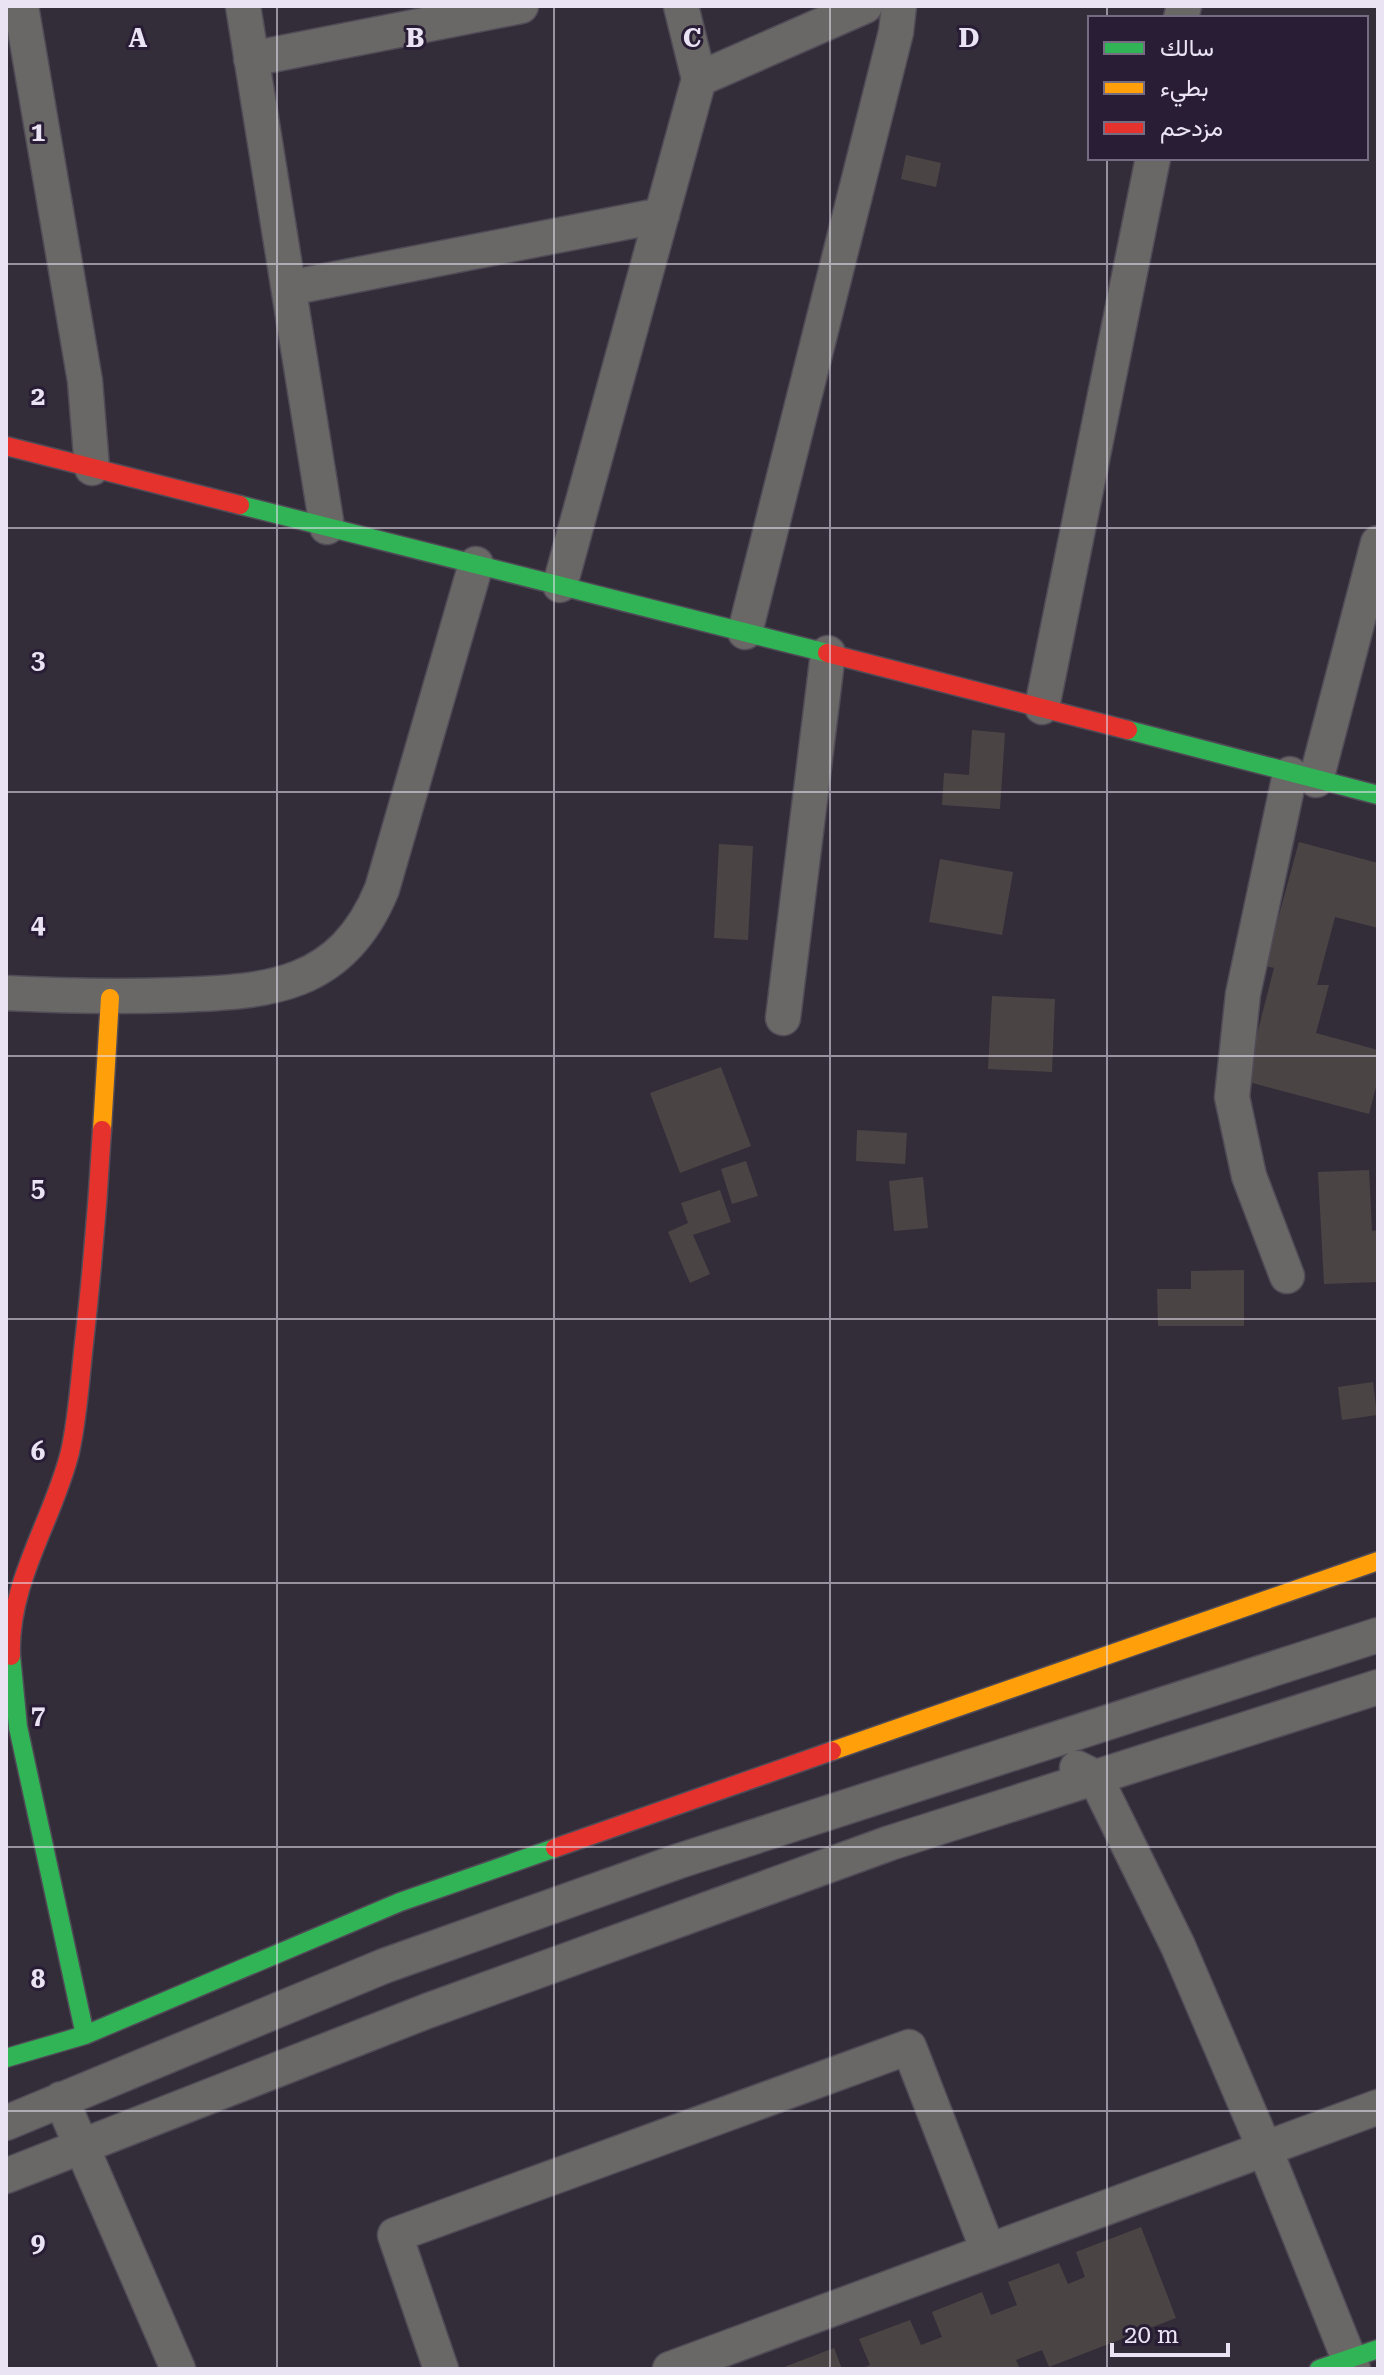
<svg xmlns="http://www.w3.org/2000/svg" width="1384" height="2375" viewBox="0 0 1384 2375" font-family="'Roboto Serif',Vazirmatn,serif">
<style>
.building{fill:#4b4444}
.lines{fill:none;stroke-linecap:round;stroke-linejoin:round}
.street-casing{stroke:#504b57;stroke-width:37}
.fast-casing{stroke:#504b57;stroke-width:21}
.slow-casing{stroke:#504b57;stroke-width:21}
.jam-casing{stroke:#504b57;stroke-width:21}
.street{stroke:#6a6866;stroke-width:34}
.fast{stroke:#30b455;stroke-width:18}
.slow{stroke:#ff9f0a;stroke-width:18}
.jam{stroke:#e5322d;stroke-width:18}
.grid{fill:none;stroke:#eae3f4;stroke-width:2;stroke-opacity:0.55}
.grid-label{font-size:26px;text-anchor:middle;font-weight:bold;fill:#eae3f4;stroke:#281d35;stroke-width:6;stroke-linejoin:round;paint-order:stroke}
</style>
<rect width="100%" height="100%" fill="#332d3a"/>
<!-- building -->
<path class="building" d="M906,155L941,163L936,187L901,179Z
M972,730L1005,733L1000,809L942,805L944,773L969,775Z
M1299,842L1378,863V928L1335,917L1317,985H1329L1316,1033L1378,1050V1079L1369,1114L1245,1081L1274,968L1265,966Z
M719,844L753,846L748,940L714,938Z
M940,859L1013,872L1002,935L929,922Z
M992,996L1055,999L1052,1072L988,1069Z
M721,1067L751,1146L680,1173L650,1093Z
M857,1130L907,1133L905,1164L856,1161Z
M746,1161L758,1196L732,1204L721,1169Z
M1369,1170L1372,1231L1378,1230V1282L1324,1284L1318,1172Z
M923,1177L928,1228L894,1231L889,1181Z
M720,1190L731,1222L693,1235L710,1274L690,1283L668,1232L688,1223L681,1203Z
M1244,1270V1326H1158L1157,1289H1191V1271Z
M1373,1382L1377,1415L1342,1420L1338,1387Z
M1141,2227L1176,2318L1049,2367L1042,2350L1016,2360L1020,2369H860L870,2365L859,2339L910,2320L921,2345L942,2337L932,2312L982,2292L991,2315L1017,2305L1008,2282L1059,2263L1068,2284L1085,2277L1076,2252Z
M834,2348L842,2369H779Z"/>
<g class="lines">
<!-- street casing -->
<g class="street-casing">
<path id="street" d="M21,6L85,381L92,468
M243,6L327,527
M1181,18L1184,6
M251,59L521,6
M699,79L865,6
M289,288L662,215
M560,585L699,79L681,6
M745,632L896,32L899,6
M1042,707L1153,158
M1316,780L1378,543
M6,993C63,996 119,997 177,995C269,992 342,987 382,889L476,564
M783,1018L828,653
M1287,1276L1249,1176L1232,1097L1243,994L1290,774
M1077,1768L1095,1777L1178,1946L1264,2147L1353,2369
M61,2099L178,2369
M6,2123L384,1966L679,1861L1378,1635
M6,2176L427,2011L890,1843L1378,1687
M441,2369L395,2235L909,2047L988,2250
M670,2369L1378,2107"/>
</g>
<!-- fast casing -->
<g class="fast-casing">
<path id="fast" d="M240,505L827,653
M1128,730L1378,795
M11,1656L18,1727L85,2035
M6,2058L85,2035L400,1902L555,1848
M1319,2369L1378,2349"/>
</g>
<!-- slow casing -->
<g class="slow-casing">
<path id="slow" d="M102,1130L110,998
M832,1751L1378,1561"/>
</g>
<!-- jam casing -->
<g class="jam-casing">
<path id="jam" d="M6,446L240,505
M827,653L1128,730
M11,1656C8,1582 53,1521 70,1452C78,1416 80,1379 84,1343C92,1272 98,1201 102,1130
M555,1848L832,1751"/>
</g>
<!-- street -->
<use href="#street" class="street"/>
<!-- fast -->
<use href="#fast" class="fast"/>
<!-- slow -->
<use href="#slow" class="slow"/>
<!-- jam -->
<use href="#jam" class="jam"/>
</g>
<!-- grid -->
<path class="grid" d="M277,6V2369M554,6V2369M830,6V2369M1107,6V18M1107,158V2369M6,264H1378M6,528H1378M6,792H1378M6,1056H1378M6,1319H1378M6,1583H1378M6,1847H1378M6,2111H1378"/>
<g class="grid-label">
<text x="138" y="47">A</text>
<text x="415" y="47">B</text>
<text x="692" y="47">C</text>
<text x="969" y="47">D</text>
<text x="38" y="141">1</text>
<text x="38" y="405">2</text>
<text x="38" y="669">3</text>
<text x="38" y="933">4</text>
<text x="38" y="1197">5</text>
<text x="38" y="1460">6</text>
<text x="38" y="1724">7</text>
<text x="38" y="1988">8</text>
<text x="38" y="2252">9</text>
</g>
<!-- border -->
<rect width="1384" height="2375" fill="none" stroke="#eae3f4" stroke-width="16"/>
<!-- legend -->
<rect x="1088" y="16" width="280" height="144" fill="#281d35" stroke="#766c81" stroke-width="2"/>
<rect x="1104" y="42" width="40" height="12" fill="#30b455" stroke="#766c81" stroke-width="2"/>
<text x="1160" y="56" font-size="24" fill="#eae3f4">سالك</text>
<rect x="1104" y="82" width="40" height="12" fill="#ff9f0a" stroke="#766c81" stroke-width="2"/>
<text x="1160" y="96" font-size="24" fill="#eae3f4">بطيء</text>
<rect x="1104" y="122" width="40" height="12" fill="#e5322d" stroke="#766c81" stroke-width="2"/>
<text x="1160" y="136" font-size="24" fill="#eae3f4">مزدحم</text>
<!-- scale -->
<path d="M1112 2343v12h116v-12" fill="none" stroke="#eae3f4" stroke-width="4"/>
<text x="1124" y="2343" font-size="24" fill="#eae3f4" stroke="#281d35" stroke-width="6" paint-order="stroke">20 m</text>
</svg>
